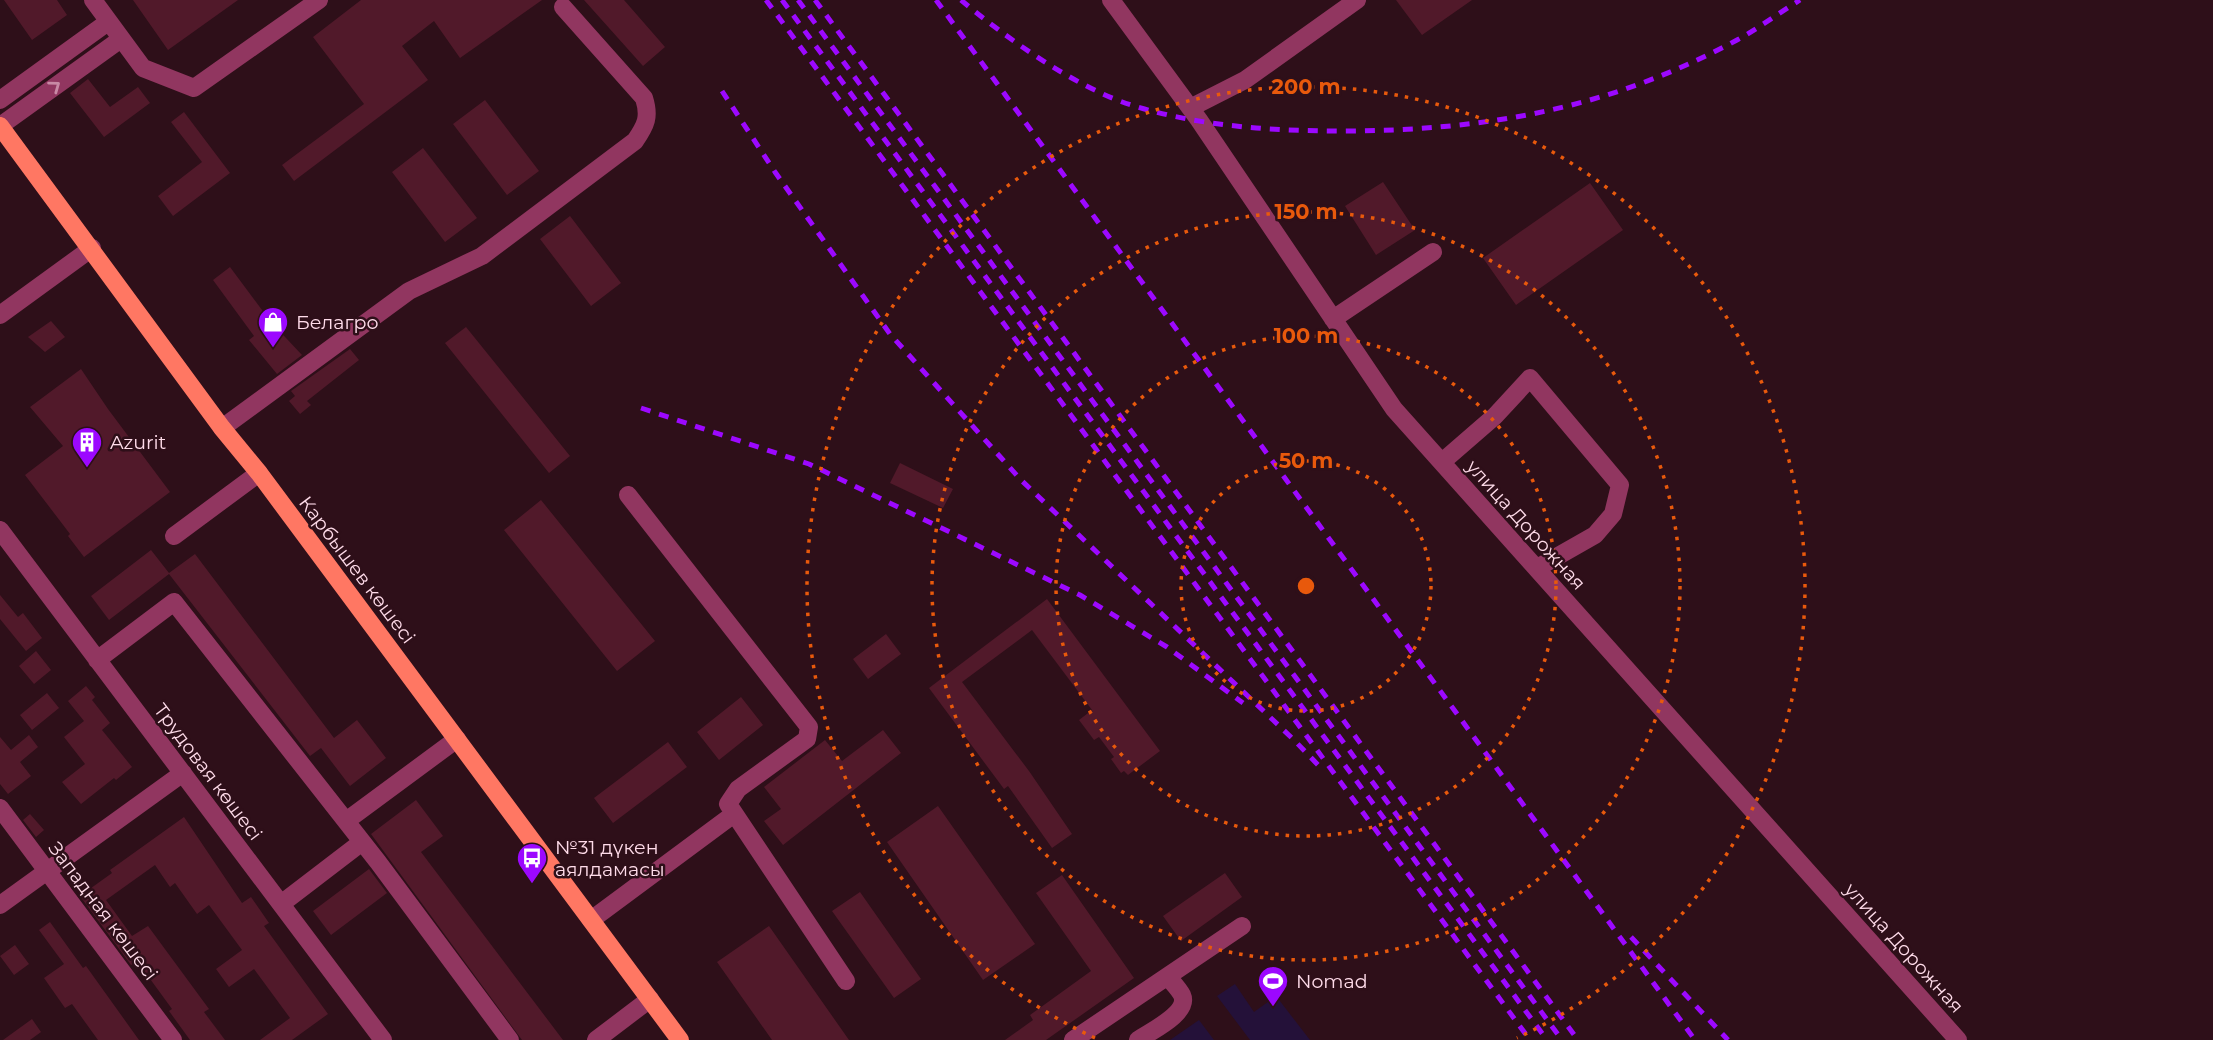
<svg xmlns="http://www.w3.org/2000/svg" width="2213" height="1040" viewBox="0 0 2213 1040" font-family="Montserrat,sans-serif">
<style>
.green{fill:#241139}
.building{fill:#51192a}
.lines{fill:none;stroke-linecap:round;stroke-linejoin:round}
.minor{stroke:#913660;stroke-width:18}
.major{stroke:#ff7763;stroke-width:18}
.rail{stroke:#9c08ff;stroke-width:5;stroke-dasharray:10 9;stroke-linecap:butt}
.oneway{stroke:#c889a5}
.ring{fill:none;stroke:#e8590c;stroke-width:3.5;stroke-dasharray:3.5 7}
.labels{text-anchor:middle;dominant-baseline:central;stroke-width:5;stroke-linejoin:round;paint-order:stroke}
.poi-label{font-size:19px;fill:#ffdcea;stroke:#2e0f19;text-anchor:start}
.street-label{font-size:19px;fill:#ffdcea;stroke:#2e0f19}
.centre{fill:#e8590c;stroke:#2e0f19;stroke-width:3.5}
.ring-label{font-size:21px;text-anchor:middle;font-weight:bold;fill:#e8590c;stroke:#2e0f19;stroke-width:5;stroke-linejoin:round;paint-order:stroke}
</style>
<rect width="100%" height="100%" fill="#2e0f19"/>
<!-- green -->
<path class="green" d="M1235,984L1254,1012L1276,996L1310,1040H1250L1217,996Z
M1199,1020L1214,1040H1170Z"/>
<!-- building -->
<path class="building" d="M4,0H57L67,15L32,40Z
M133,0H238L168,50Z
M361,0H542L460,58L434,21L402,46L428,80L294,181L282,165L364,104L313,37Z
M584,0H624L665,47L643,66Z
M1396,0H1472L1422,35Z
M88,79L110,107L138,87L150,103L104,137L70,93Z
M485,100L539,171L507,195L453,124Z
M184,112L230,173L173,216L158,196L202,162L171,122Z
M423,148L477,218L445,242L392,172Z
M1383,182L1415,230L1376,255L1345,206Z
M1590,183L1623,230L1516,305L1483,258Z
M570,216L621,283L591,306L540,239Z
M230,267L271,322L302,355L277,374L249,340L254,336L213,280Z
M51,321L65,337L45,352L28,337Z
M466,327L570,456L549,473L445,343Z
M350,349L359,360L307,401L311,405L300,414L289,401L295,396L291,391Z
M81,369L108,409L170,492L84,557L68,536L70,534L25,475L63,446L30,407Z
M900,463L953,489L943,508L890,483Z
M541,500L655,641L617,671L504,530Z
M151,550L169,573L195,554L334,738L357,720L386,758L350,786L321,748L310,756L169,574L109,620L91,596Z
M0,595L18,617L23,613L42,638L26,651L0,619Z
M1047,599L1160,751L1128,775L1124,771L1121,773L1111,759L1114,757L1099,737L1094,740L1079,720L1092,710L1032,630L962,682L1029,771L1072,834L1052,848L1008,786L1004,789L929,688Z
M886,634L901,654L868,679L853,659Z
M36,651L51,670L34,684L19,666Z
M86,686L95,697L92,700L110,723L102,730L132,767L116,780L114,778L81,804L62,782L85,764L64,737L84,721L68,701Z
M47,693L59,708L32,730L20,715Z
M741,697L763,725L719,760L697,732Z
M883,730L901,753L783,845L764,821L781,809L764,787L825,740L842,761Z
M29,735L38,747L20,762L31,776L8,794L0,784V737L11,750Z
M668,742L687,767L613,823L594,798Z
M416,800L443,836L421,852L563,1040H522L371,834Z
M938,806L1035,944L983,980L887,842Z
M30,814L44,830L36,837L23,820Z
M184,817L242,903L251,897L269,923L264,926L328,1014L292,1040H260L290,1018L254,969L229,987L216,969L242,950L209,905L197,914L175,883L170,887L155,865L106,900L132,936L148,926L209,1009L204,1012L225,1040H190L169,1011L172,1009L137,961L131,965L80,896L112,873L110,870Z
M369,869L387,893L331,935L313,911Z
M1225,873L1242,897L1181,941L1163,916Z
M1062,875L1134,978L1046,1040H1005L1033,1020L1030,1015L1091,971L1036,893Z
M860,892L921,979L894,998L832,911Z
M50,922L83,968L86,966L139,1040H98L72,1004L65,1008L44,978L64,964L39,930Z
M769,926L849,1040H772L717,962Z
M15,945L29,964L14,975L0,956Z
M32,1019L41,1032L30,1040H3Z"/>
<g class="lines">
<!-- minor -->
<path class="minor" d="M93,0L143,68L194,88L319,0
M1111,0L1199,120L1394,409L1958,1040
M0,100L108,22
M1190,108L1245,80L1357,0
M0,126L121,39
M0,315L92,248
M1333,319L1433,252
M222,428L409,291L482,256L635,141C646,125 650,117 644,98L563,7
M1442,462L1495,416L1530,378L1620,485L1613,514L1595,535L1537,568
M628,495L809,727L807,739L738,789L728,804L846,981
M0,530L383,1040
M174,536L259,473
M97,660L174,602L378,862L510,1040
M0,808L173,1040
M346,821L457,739
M281,904L362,842
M0,905L183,773
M591,920L734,814
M596,1040L650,999
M1073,1040L1242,926
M1138,1040C1151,1031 1190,1013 1182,995C1179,989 1172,982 1168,977"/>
<!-- major -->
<path class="major" d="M0,126L222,428L259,473L680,1040"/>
<!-- rail -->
<path class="rail" d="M766,0L1530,1040
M782,0L1547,1040
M798,0L1562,1040
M815,0L1578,1040
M936,0L1695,1040
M961,0C1006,38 1075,87 1131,105C1198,126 1270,131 1340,131C1484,131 1609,109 1737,40C1759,28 1779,13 1800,0
M722,91L775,172L890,334L1021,480L1294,740L1318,765
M641,408L809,464L1080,595L1167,647L1243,703
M1631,937L1728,1040"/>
</g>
<!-- one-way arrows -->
<defs><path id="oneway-chevron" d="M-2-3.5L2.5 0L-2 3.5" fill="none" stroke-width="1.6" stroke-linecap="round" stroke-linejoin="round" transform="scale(1.75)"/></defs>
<use class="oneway" href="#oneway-chevron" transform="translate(55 86) rotate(-36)"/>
<!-- distance rings -->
<g class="ring">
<circle cx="1306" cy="586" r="125"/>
<circle cx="1306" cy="586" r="250"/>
<circle cx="1306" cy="586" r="374"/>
<path d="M1095 1038A499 499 0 1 1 1517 1038"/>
</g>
<!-- icons -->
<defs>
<g id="shop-pin" transform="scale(1.575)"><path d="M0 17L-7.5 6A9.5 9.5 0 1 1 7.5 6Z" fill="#9c08ff" stroke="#2e0f19"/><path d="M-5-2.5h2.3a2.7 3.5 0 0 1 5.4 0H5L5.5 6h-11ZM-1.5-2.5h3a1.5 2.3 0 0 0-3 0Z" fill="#fff"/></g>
<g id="building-pin" transform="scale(1.575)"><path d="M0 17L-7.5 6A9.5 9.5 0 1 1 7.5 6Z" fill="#9c08ff" stroke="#2e0f19"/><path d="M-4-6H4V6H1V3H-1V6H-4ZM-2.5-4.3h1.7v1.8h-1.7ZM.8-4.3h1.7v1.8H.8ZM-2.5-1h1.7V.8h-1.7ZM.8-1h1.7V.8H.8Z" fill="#fff"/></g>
<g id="bus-pin" transform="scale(1.575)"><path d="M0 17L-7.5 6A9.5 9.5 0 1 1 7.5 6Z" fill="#9c08ff" stroke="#2e0f19"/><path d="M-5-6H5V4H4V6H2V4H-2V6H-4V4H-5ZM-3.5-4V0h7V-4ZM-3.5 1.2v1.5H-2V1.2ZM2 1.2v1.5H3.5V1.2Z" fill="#fff"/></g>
<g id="stadium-pin" transform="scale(1.575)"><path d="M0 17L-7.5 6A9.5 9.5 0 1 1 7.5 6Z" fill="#9c08ff" stroke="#2e0f19"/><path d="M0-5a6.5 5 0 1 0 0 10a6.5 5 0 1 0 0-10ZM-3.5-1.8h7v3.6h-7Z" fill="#fff"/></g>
</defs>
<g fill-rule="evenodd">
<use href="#shop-pin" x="273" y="322"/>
<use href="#building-pin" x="87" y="442"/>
<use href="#bus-pin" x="532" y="858"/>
<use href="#stadium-pin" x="1273" y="981"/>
</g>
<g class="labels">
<!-- poi labels -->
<g class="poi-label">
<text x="296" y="322">Белагро</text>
<text x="110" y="442">Azurit</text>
<text x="555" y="847">№31 дүкен<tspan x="555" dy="22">аялдамасы</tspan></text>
<text x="1296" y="981">Nomad</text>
</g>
<!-- street labels -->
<g class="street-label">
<text transform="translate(1526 525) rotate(48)">улица Дорожная</text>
<text transform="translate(357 570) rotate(53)">Карбышев көшесі</text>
<text transform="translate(208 772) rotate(53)">Трудовая көшесі</text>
<text transform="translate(103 911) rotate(53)">Западная көшесі</text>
<text transform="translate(1904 948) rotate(48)">улица Дорожная</text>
</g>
</g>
<circle cx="1306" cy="586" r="10" class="centre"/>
<g class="ring-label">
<text x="1306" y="94">200 m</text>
<text x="1306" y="219">150 m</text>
<text x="1306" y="343">100 m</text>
<text x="1306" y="468">50 m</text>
</g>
</svg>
